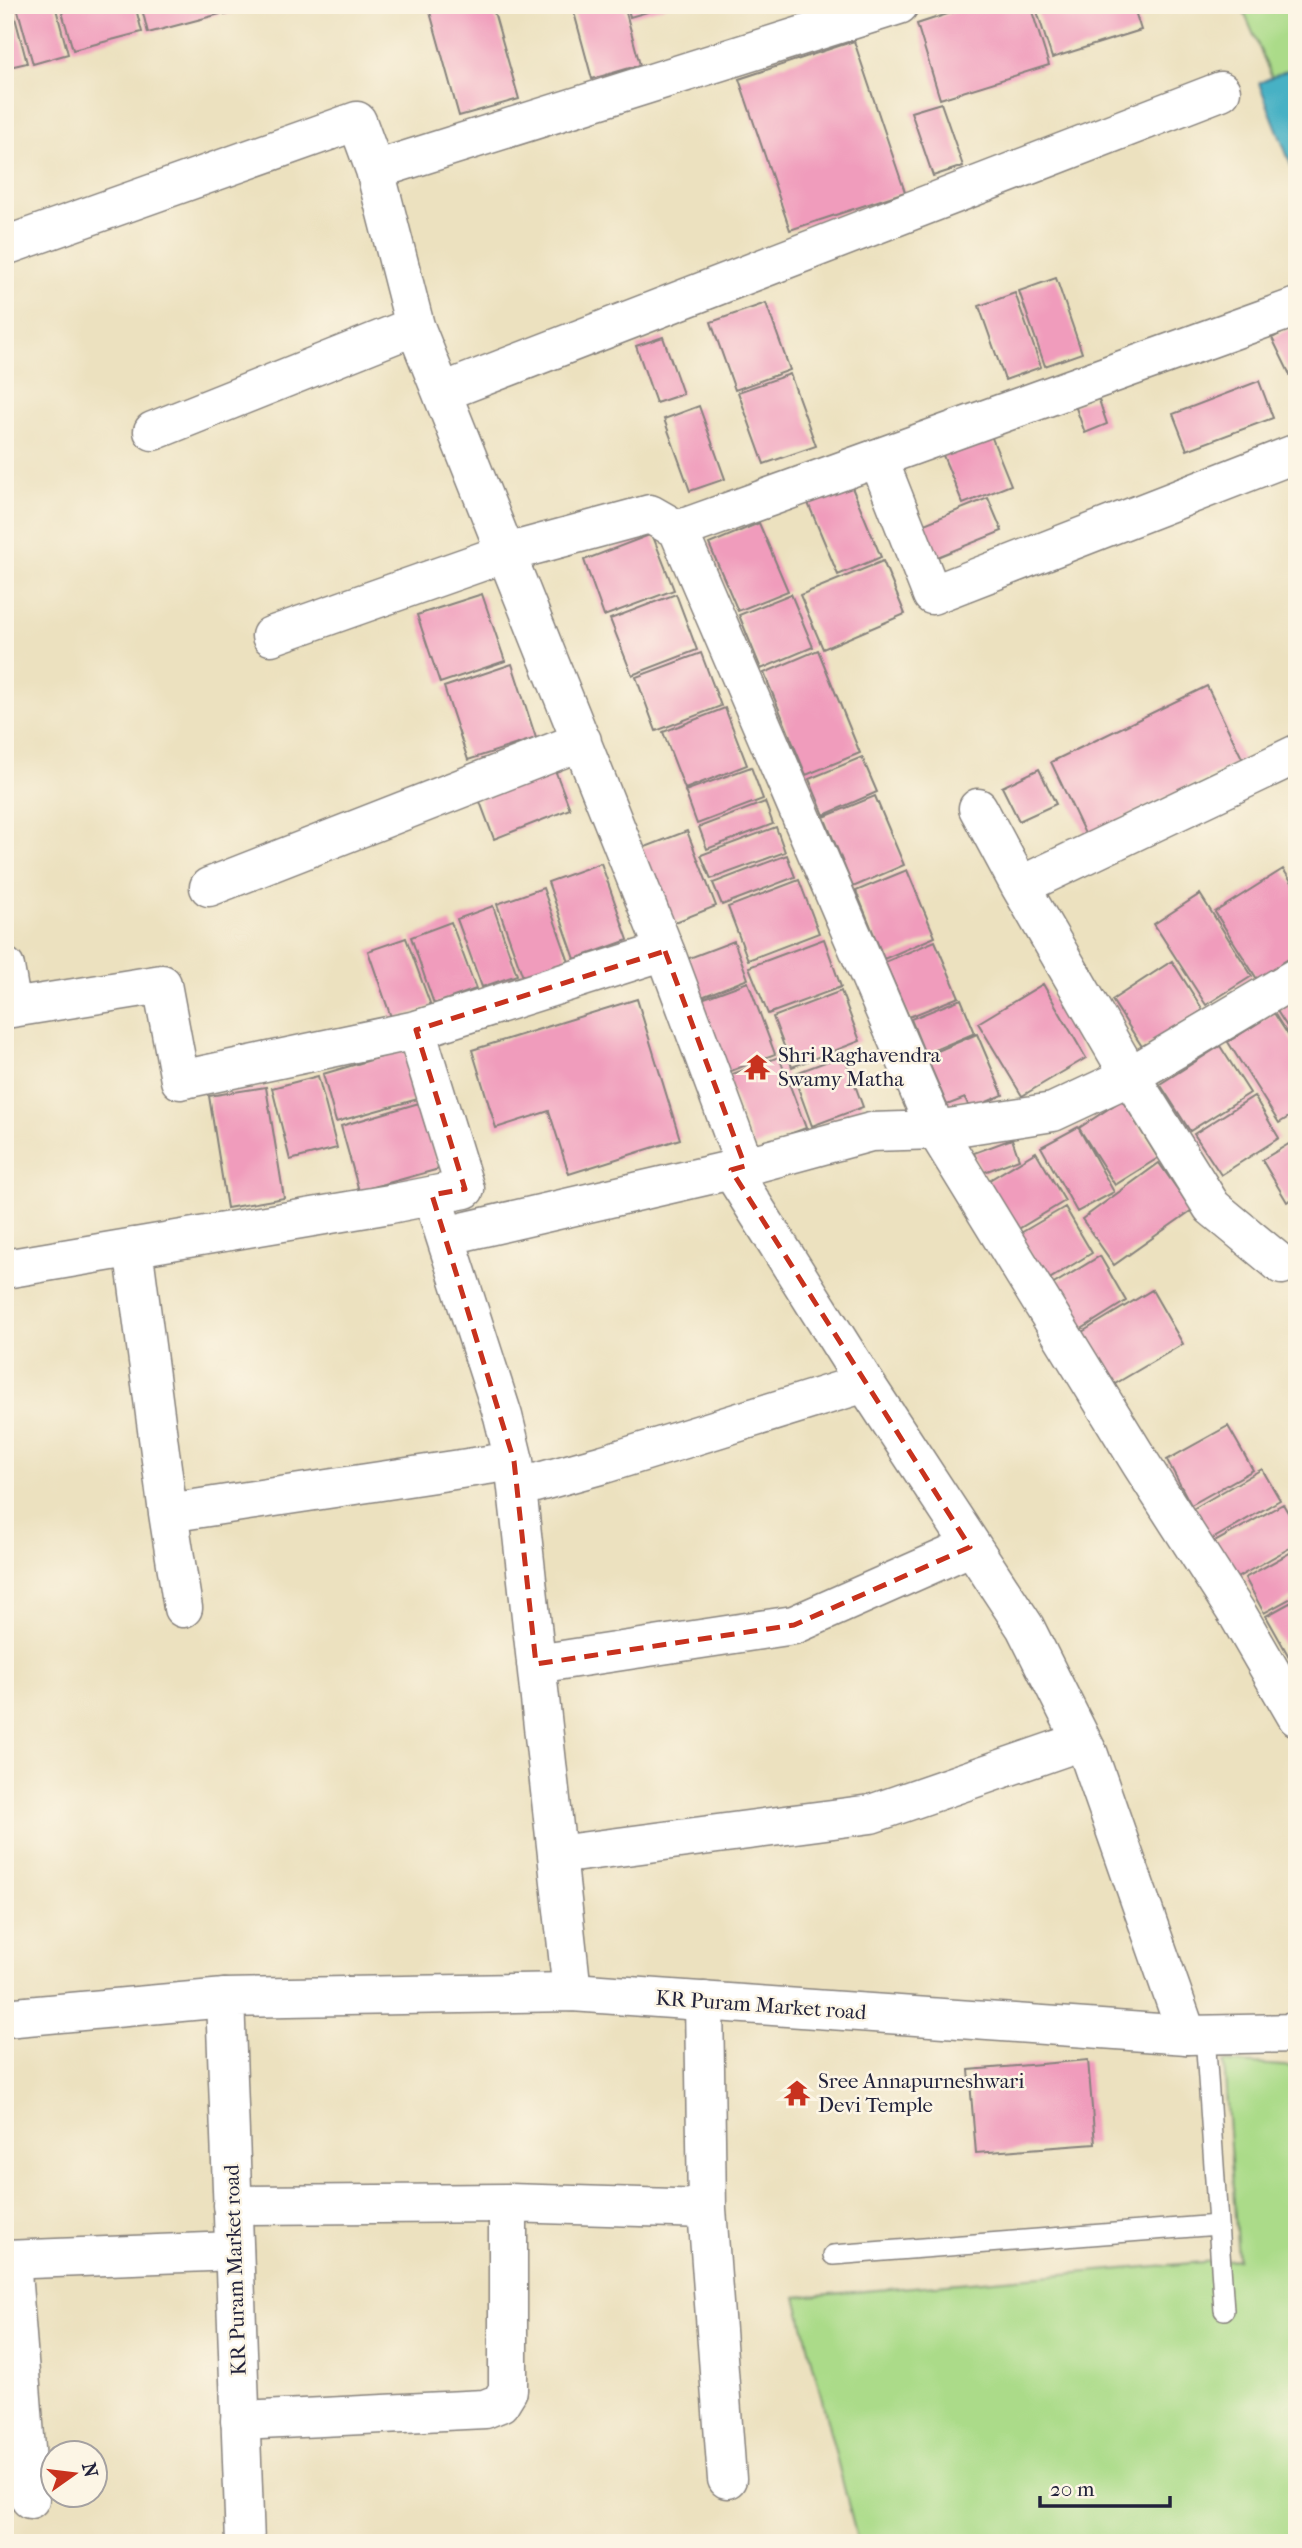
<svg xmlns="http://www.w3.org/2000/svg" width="1302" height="2548" viewBox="0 0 1302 2548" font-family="'IM FELL French Canon',serif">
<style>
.green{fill:#abdb89;stroke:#667e62;stroke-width:2}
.water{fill:#46b1c4;stroke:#346a80;stroke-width:2}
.building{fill:#f09cbc}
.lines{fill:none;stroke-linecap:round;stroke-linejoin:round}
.service-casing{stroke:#87827d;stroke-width:22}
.minor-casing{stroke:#87827d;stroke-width:41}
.tertiary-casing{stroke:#87827d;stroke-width:41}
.service{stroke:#fff;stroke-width:19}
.minor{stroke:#fff;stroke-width:38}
.tertiary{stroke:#fff;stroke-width:38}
.marked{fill:none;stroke:#c8321e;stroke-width:5;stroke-dasharray:14 9;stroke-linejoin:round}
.labels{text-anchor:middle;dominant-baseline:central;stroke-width:5;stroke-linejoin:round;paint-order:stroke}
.poi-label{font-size:21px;fill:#22223b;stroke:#fcf5e5;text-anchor:start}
.street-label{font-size:21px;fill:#22223b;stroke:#fcf5e5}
</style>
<rect width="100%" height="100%" fill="#fcf5e5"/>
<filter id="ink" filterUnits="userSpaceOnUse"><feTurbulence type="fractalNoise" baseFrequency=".0143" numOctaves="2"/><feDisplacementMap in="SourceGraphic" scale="14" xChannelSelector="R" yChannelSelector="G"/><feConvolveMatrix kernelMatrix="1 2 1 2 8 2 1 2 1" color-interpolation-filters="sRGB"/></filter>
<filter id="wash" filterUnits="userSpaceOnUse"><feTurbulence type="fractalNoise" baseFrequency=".00686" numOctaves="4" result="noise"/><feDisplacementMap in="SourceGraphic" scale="28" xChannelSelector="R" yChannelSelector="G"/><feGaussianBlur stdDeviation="1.57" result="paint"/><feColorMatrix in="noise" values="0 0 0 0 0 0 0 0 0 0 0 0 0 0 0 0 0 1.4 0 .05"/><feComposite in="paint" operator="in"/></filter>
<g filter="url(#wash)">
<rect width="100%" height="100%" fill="#ece1bf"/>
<!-- green -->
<path class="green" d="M1241,5H1297V66L1272,78Z
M1224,2062L1297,2067V2543H858L796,2297L1238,2259Z"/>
<!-- water -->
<path class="water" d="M1297,66V181L1259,83Z"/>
<g id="blocks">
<!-- building -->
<path class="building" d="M22,5H55L68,54L33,64L17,7Z
M60,5H135L142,32L73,50Z
M141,5H218L220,14L148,33Z
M222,5H259V6L225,15Z
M428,5H492L519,99L459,116Z
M572,5H624L640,65L592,79Z
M627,5H668V6L630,17Z
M975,5H1030L1049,65L940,99L917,24Z
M1035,5H1133L1141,30L1052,58Z
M13,10L27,63L5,68V13Z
M854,41L905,192L790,230L739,79Z
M941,103L963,166L933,176L911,112Z
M1056,278L1082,353L1045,366L1019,291Z
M1015,293L1041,367L1005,380L979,306Z
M766,303L790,370L735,390L711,322Z
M1297,325V377L1292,379L1272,338Z
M663,337L683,394L656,403L636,346Z
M790,374L816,446L764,464L738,392Z
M1259,381L1273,418L1187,450L1173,414Z
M1098,397L1107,424L1085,433L1075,405Z
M699,406L725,479L690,491L664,419Z
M990,433L1011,485L963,504L942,453Z
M851,485L881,557L838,575L808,503Z
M988,498L1002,531L925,562L912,529Z
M759,523L788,591L738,611L709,544Z
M652,534L674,590L604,616L584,560Z
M883,561L905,614L823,649L800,595Z
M482,594L505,661L440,683L417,615Z
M676,594L697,650L632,675L610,619Z
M791,594L813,647L761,669L739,615Z
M818,650L860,753L806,775L764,673Z
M701,653L721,706L656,731L636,677Z
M512,664L536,738L468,760L444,687Z
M1207,686L1243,760L1086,836L1051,762Z
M725,708L747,765L685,789L663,732Z
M862,757L877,792L824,815L809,779Z
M751,767L763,799L697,824L685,791Z
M1039,769L1056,804L1019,821L1002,787Z
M555,770L570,809L494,839L479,799Z
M875,796L904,865L853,887L824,817Z
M765,802L773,824L707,849L699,827Z
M776,827L785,852L711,879L701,855Z
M687,831L716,906L668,925L640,849Z
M787,855L795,877L722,905L713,883Z
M601,863L628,940L575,959L548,882Z
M1283,869L1297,890V954L1257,979L1215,912Z
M907,870L935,937L884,959L856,891Z
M799,880L819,933L748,960L728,907Z
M543,888L569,962L523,977L497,904Z
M1200,894L1252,976L1206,1005L1154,924Z
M493,906L517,975L482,987L457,919Z
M451,922L476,989L434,1004L411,937Z
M406,938L431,1006L392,1020L368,951Z
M824,939L841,987L768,1014L749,967Z
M734,941L748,979L699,998L684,960Z
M935,941L959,997L909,1017L885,962Z
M1172,961L1203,1010L1143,1048L1112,1000Z
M748,982L775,1054L726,1073L699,1000Z
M1043,984L1086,1058L1022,1096L978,1023Z
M841,991L860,1041L792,1067L773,1017Z
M637,999L680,1139L569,1174L549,1111L496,1128L472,1050Z
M961,999L975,1033L925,1054L911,1019Z
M1297,999V1042L1277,1011Z
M1274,1013L1297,1049V1112L1279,1123L1228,1042Z
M977,1034L1003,1095L970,1109L965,1098L947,1105L926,1056Z
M1220,1046L1250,1093L1190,1131L1160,1084Z
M405,1050L418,1099L336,1122L323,1074Z
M844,1055L863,1107L812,1126L793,1074Z
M779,1057L806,1128L754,1147L727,1076Z
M318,1076L337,1148L290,1160L272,1088Z
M266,1087L284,1198L227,1208L209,1096Z
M1254,1096L1279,1138L1221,1175L1194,1134Z
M1122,1100L1158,1158L1115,1185L1079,1128Z
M419,1103L439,1169L359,1191L341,1126Z
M1078,1127L1114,1192L1077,1212L1041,1147Z
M1012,1139L1019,1159L982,1173L974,1153Z
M1292,1142L1297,1150V1196L1287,1202L1262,1160Z
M1036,1152L1065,1201L1015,1231L986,1182Z
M1159,1163L1192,1210L1114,1265L1082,1219Z
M1065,1207L1092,1253L1046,1281L1019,1234Z
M1100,1256L1126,1301L1075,1333L1047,1288Z
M1152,1290L1183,1344L1108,1388L1077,1335Z
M1228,1426L1253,1470L1191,1505L1167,1460Z
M1262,1469L1280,1500L1209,1541L1191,1510Z
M1283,1504L1297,1528V1544L1233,1580L1213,1543Z
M1297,1549V1595L1264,1613L1245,1578Z
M1297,1599V1671L1266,1616Z
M1088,2060L1095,2144L976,2153L969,2070Z"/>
</g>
</g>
<g filter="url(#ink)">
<use href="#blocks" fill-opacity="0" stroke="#87827d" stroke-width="2"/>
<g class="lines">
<!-- service casing -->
<g class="service-casing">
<path id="service" d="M1205,2035L1224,2310
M833,2255L1218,2225"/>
</g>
<!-- minor casing -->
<g class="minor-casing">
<path id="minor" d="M5,246L357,121L375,170
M443,392L1221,91
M153,431L415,326
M878,458L932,595L1297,453
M678,530L1297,307
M271,636L506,553L650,514L678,530L936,1130L1141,1464L1238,1615L1297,1717
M978,808L1020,886L1130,1076L1212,1207L1282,1265
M1020,886L1297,754
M209,887L582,741
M5,967L12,1008L5,1009
M12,1008L162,984L180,1080L416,1030
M745,1166L665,951L415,326L375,170L899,5
M731,1170L865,1383L1025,1627L1089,1755L1187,2035
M437,1211L503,1416L514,1461L572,1992
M445,1236L731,1170L871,1132L936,1130L1053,1112L1130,1076L1297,977
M133,1247L168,1513L514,1461
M5,1269L390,1204L465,1189L416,1030L665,951
M517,1488L604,1464L865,1383
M168,1513L183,1608
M536,1664L794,1625L970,1547
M557,1855L871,1814L1082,1741
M5,2018L225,1998
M232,2205L508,2203L707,2209L704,2001
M707,2209L727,2479
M5,2260L234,2251
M11,2260L30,2499
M240,2421L485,2409L500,2403L508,2390V2203"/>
</g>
<!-- tertiary casing -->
<g class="tertiary-casing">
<path id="tertiary" d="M245,2543L225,1998L572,1992L1187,2035L1297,2033"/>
</g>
<!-- service -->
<use href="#service" class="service"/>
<!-- minor -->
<use href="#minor" class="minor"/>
<!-- tertiary -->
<use href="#tertiary" class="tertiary"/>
</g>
</g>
<!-- marked area -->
<path class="marked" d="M665,951L745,1166L731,1170L970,1547L794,1625L536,1664L514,1461L432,1195L465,1189L416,1030Z"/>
<!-- icons -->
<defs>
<g id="temple-bare" transform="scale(2.1)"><path d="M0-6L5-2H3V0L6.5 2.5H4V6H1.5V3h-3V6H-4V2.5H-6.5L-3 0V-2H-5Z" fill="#c8321e" stroke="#fcf5e5" stroke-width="2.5" paint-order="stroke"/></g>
</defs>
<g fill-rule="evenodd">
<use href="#temple-bare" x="757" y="1067"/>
<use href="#temple-bare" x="797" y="2093"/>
</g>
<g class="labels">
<!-- poi labels -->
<g class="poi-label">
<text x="778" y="1055">Shri Raghavendra<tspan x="778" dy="24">Swamy Matha</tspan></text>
<text x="818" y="2081">Sree Annapurneshwari<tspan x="818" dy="24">Devi Temple</tspan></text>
</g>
<!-- street labels -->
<g class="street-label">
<text transform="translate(761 2005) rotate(4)">KR Puram Market road</text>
<text transform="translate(235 2270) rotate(-92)">KR Puram Market road</text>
</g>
</g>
<!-- margin -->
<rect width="1302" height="2548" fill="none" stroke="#fcf5e5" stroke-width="28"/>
<!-- north arrow -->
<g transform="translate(74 2474) rotate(76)"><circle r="33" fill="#fcf5e5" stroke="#a5a1a1" stroke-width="2"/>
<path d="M0-5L12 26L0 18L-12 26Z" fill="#c8321e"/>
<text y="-10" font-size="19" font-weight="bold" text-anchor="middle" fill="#22223b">N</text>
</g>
<!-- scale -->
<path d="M1040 2496v10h130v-10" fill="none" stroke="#22223b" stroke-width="3.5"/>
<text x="1050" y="2496" font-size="21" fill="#22223b" stroke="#fcf5e5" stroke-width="5" paint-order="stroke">20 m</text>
</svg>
